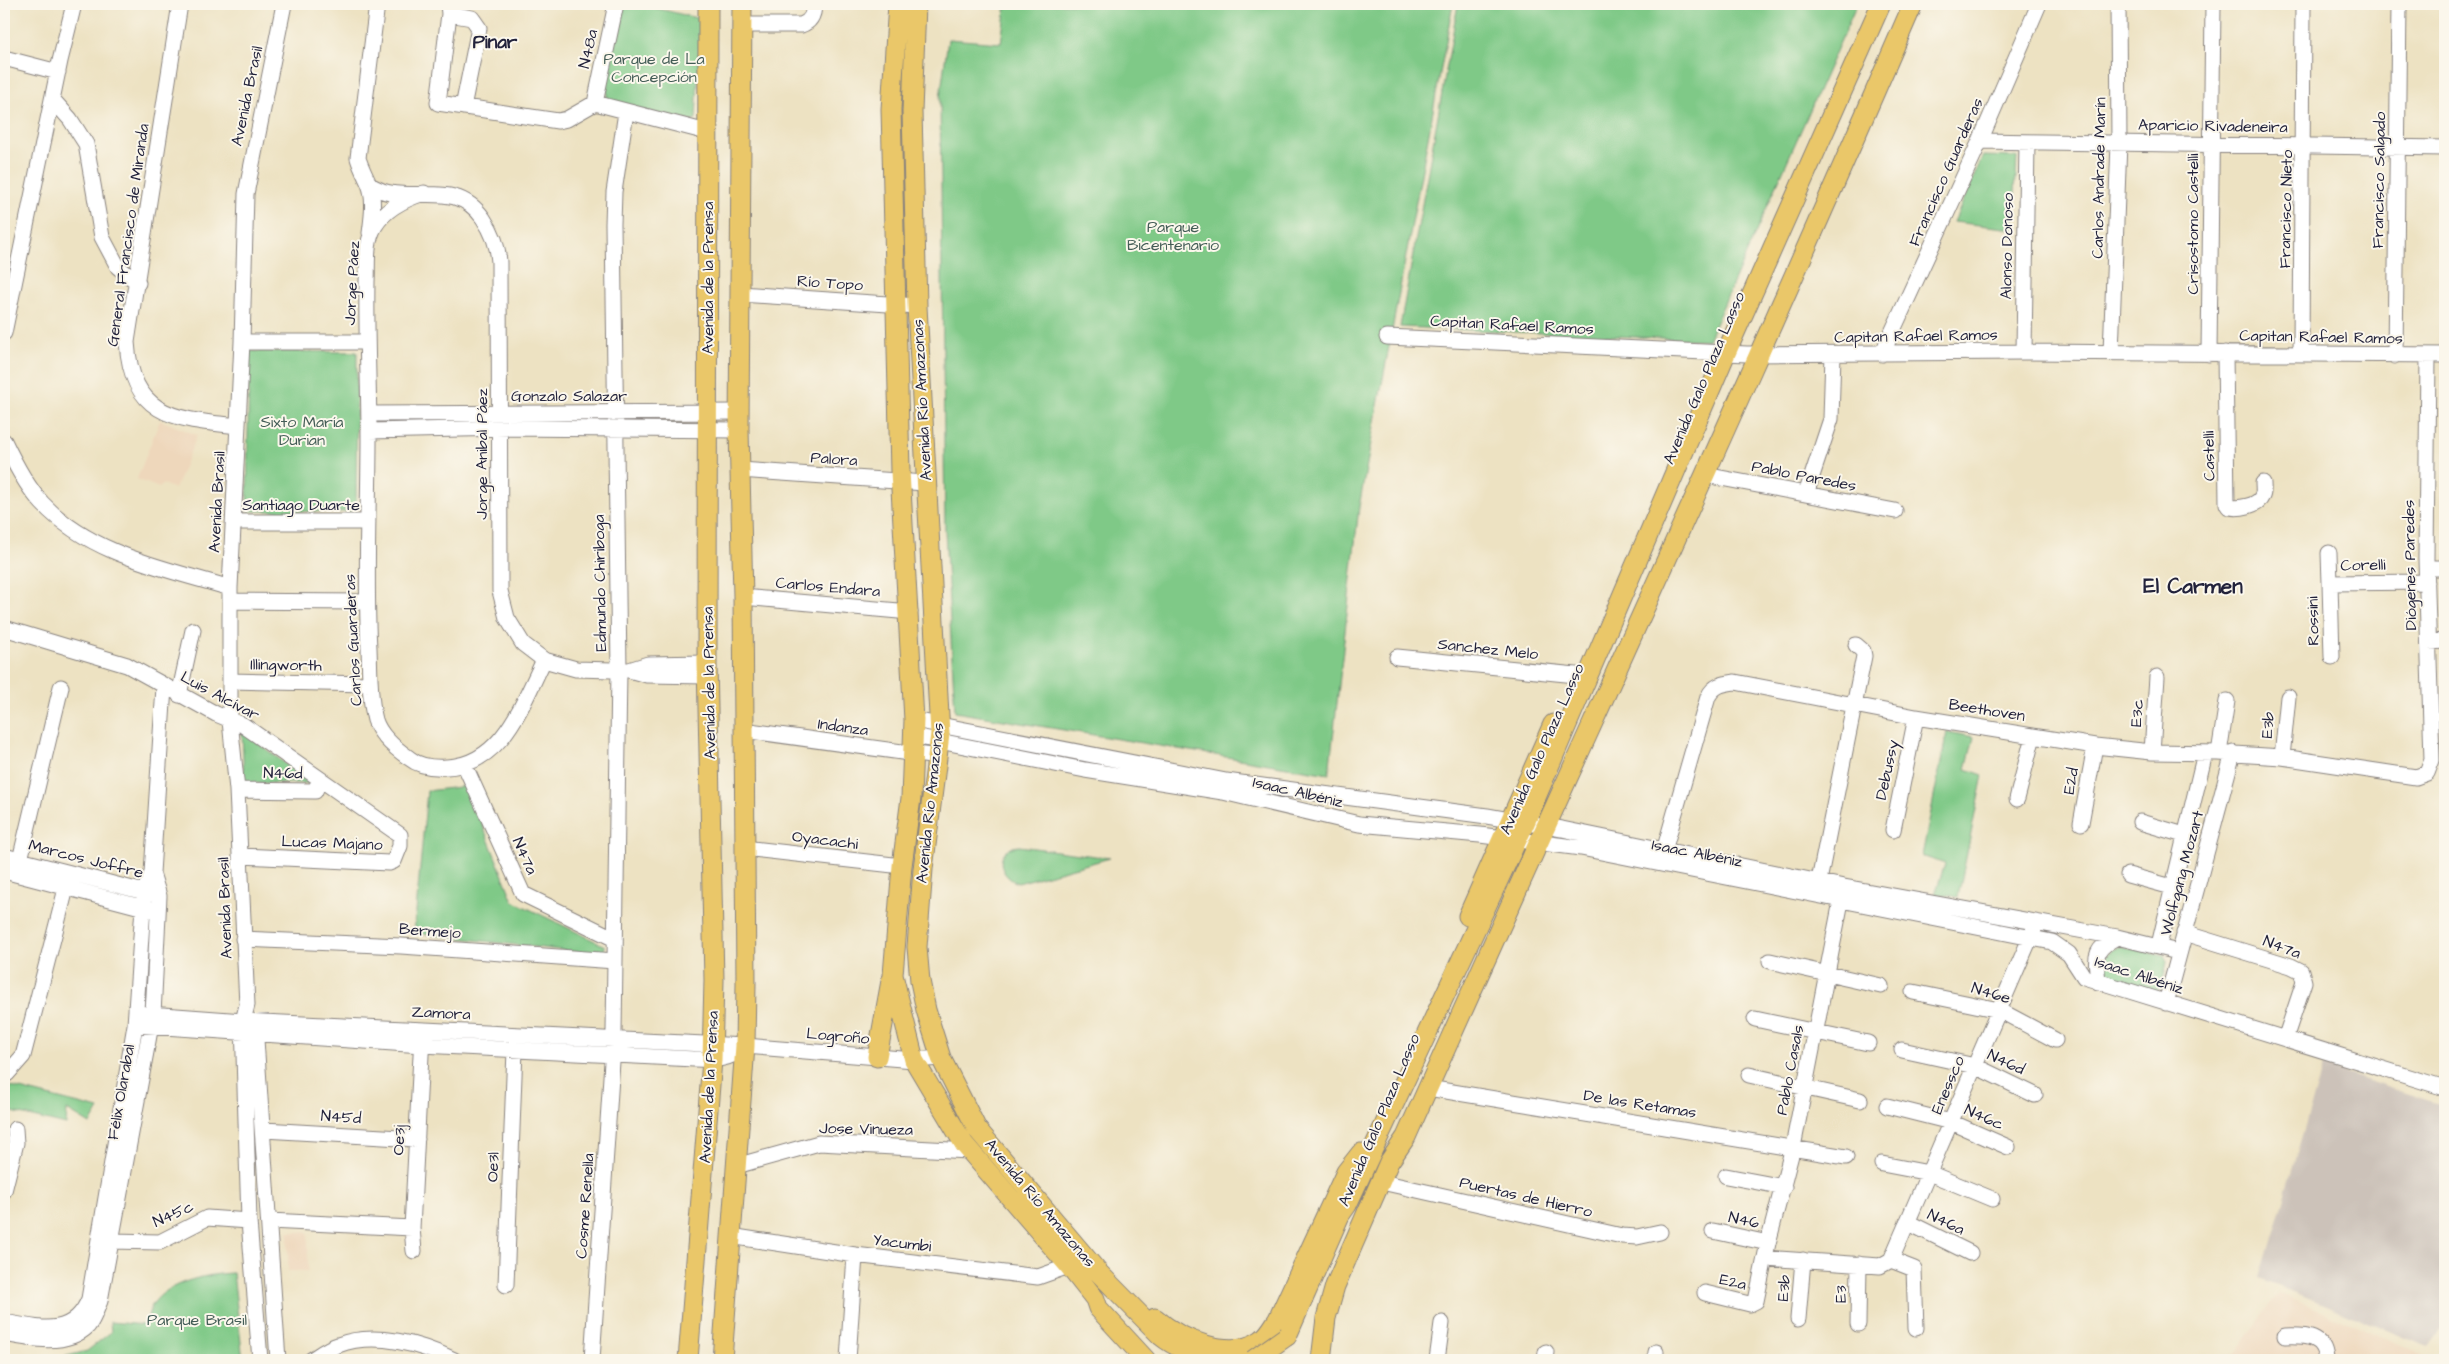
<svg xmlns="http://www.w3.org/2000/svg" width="2449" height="1364" viewBox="0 0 2449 1364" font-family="'Architects Daughter',sans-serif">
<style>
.built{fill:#eed7bb}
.industrial{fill:#ccc2b9}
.green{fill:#7fc987;stroke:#507661}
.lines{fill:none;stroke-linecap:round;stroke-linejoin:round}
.minor-casing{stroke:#88827e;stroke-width:17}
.major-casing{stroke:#88827e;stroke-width:21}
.minor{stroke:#fff;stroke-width:15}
.major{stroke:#eac769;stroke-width:19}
.major-bridge-casing{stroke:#88827e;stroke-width:21;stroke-linecap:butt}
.major-bridge{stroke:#eac769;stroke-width:19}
.labels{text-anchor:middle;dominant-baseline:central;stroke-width:4;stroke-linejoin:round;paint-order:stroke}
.street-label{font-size:16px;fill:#22223b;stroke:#fbf7ec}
.park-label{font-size:16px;fill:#435c56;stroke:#fbf7ec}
.quarter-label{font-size:19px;font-weight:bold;fill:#22223b;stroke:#fbf7ec}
.district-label{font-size:21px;font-weight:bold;fill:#22223b;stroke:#fbf7ec}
</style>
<rect width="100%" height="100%" fill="#fbf7ec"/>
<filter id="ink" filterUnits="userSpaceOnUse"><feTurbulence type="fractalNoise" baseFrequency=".02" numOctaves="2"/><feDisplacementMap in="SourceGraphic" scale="10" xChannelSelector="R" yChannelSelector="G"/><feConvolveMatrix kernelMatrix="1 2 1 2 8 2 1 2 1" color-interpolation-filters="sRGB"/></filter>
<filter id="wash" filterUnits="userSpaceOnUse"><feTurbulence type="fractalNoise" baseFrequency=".0096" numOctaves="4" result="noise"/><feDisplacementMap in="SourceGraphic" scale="20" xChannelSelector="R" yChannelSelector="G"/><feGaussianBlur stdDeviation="1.12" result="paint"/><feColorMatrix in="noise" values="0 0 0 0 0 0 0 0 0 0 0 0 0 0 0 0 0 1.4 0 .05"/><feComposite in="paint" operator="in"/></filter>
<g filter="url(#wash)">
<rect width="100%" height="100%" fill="#ede2c2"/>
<!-- built -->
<path class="built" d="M160,420L197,435L175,489L163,484L159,488L137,479Z
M288,1232H308V1271H288Z
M2278,1293L2358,1326L2422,1355L2418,1360H2223L2238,1350Z"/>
<!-- industrial -->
<path class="industrial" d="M2323,1066L2445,1106V1324L2428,1347L2260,1278Z"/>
<!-- green -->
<path class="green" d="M626,4H639L701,19L696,119L690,121L603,102L608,94L604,88L621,14Z
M1006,4H1453L1359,507L1329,774L955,712L945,531L940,98L948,39L1001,43Z
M1458,4H1857L1708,340L1400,327Z
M1983,156L2017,157L2013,229L1954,222Z
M249,351L357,352L356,512L247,511Z
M242,731L311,783H244Z
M1947,732L1974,737L1966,769L1983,775L1958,897L1935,894L1945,864L1922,856Z
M467,786L513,901L605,946L603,955L414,933L427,791Z
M1019,846L1110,858L1018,883C997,876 994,848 1019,846Z
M2120,946L2164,955L2167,962L2161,989L2153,992L2108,975L2103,966C2104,954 2109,951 2120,946Z
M4,1085L99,1109L90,1124L67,1110L66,1125L4,1110Z
M233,1273L243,1360H59V1358L87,1351L111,1332L110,1322L145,1325C148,1318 150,1305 156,1300C172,1281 209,1274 233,1273Z"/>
</g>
<g filter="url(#ink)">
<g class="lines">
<!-- minor casing -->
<g class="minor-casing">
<path id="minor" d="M180,4L127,342C132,418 176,419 238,426
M448,4L449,14L438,103L558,121L567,119L595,103L707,132
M449,14L472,18L479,28L463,107
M742,25H801C811,22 814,14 814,4
M4,58L58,72
M53,100L70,119L86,144L102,237L118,267L138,283
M595,103L616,4
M1980,141L2445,148
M370,185C407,209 453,175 483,218C492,231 498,246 499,262L500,591L507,618L523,644L544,660L576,669L612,670H629L648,664L707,663
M424,193C405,199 385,209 375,226C365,242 368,264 367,282C366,334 369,386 369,438C369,508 365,578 369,648C370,671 369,697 375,720C380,736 396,749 409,758C420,767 434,768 447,767C503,764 522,704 544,660
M370,233C372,218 375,199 369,184C365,175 361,168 358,158L377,4
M740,294L917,306
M4,333L60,61L74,4
M1387,337L1747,354L2024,352L2445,355
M242,342H366
M2024,352L2027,142
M2111,353L2119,143L2118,4
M2225,353L2227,504L2229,507C2239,509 2258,506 2262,496C2264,493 2263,487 2263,483
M1882,354L1980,141L2039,4
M2209,354L2213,4
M2301,354L2303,4
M2395,356L2399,4
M369,414L739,412
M369,431L507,428L739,430
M4,441C14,462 26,486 42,503C91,555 164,568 230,588
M740,470L925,483
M1705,475L1895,511
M1806,494L1831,419L1833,354
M234,522H368
M2329,553L2330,583L2427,582
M2427,568H2445
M2330,583L2332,657
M743,597L910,612
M230,601L366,602
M4,628L127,665L216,714L243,725L400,835V846L394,861L389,863L241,856
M2429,642L2445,641
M1397,657L1576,675
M629,670L647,675L707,676
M230,681L370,684
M179,695L193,630
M914,720L1226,781L1487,816L1562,829L1844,887L2117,937L2178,952
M743,730L938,757
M914,736L1085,770L1223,792L1359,824L1480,835L1581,848L2052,942L2069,954L2084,977L2445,1088
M2152,752L2157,677
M2219,753L2227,701
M2282,757L2288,697
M465,766L523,894L615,939
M237,790L315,791L320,779
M2017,799L2033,736
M2140,822L2184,835
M2081,823L2095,746
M1893,830L1916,717
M744,848L902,866
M1664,851L1708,697C1714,685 1722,684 1735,682L1916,717L2095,746L2152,752L2219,753L2282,757L2416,777L2427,773L2432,760L2426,559L2428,355
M4,856L152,894
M20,860L61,687
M4,871L152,910
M2128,875L2172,887
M1817,891L1864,656L1863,651L1856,645
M2184,933L2291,966L2301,971L2304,982L2285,1039
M243,939L401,946L615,961
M2159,945L2205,753
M1770,961L1881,986
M2098,982C2096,957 2092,950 2117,937
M1913,992L1999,1010L2055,1040
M2166,1003L2233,753
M136,1013L243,1021L745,1046L914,1060L941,1058
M1755,1019L1868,1043
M135,1025L422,1045L694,1059C714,1060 730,1061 745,1046
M255,1025L278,1360
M1902,1050L1975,1066L2035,1095
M7,1074L23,1056L70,873
M1749,1075L1860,1100
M1428,1088L1846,1157
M1887,1106L1951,1122L2008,1147
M264,1130L417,1139
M1882,1164L1929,1173L1992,1199
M736,1166L819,1143L969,1151
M1726,1176L1784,1187
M1386,1183L1622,1236L1637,1237L1660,1232
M4,1191L16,1143L15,1129
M269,1221L412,1228
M1907,1222L1970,1253
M1713,1231L1768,1243
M730,1236L855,1255L1038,1277L1069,1266
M111,1241L160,1242L207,1218L249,1221
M414,1251L412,1228L422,1036
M1765,1258L1880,1266L1891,1260L2034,929
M1891,1260L1914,1269L1916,1328
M506,1285L515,1050
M1705,1293L1750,1304L1756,1301L1768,1243L1793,1147L1843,891
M1798,1319L1803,1260
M4,1322C38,1328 73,1339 89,1299L135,1025L144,892L152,873
M1858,1324L1859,1264
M4,1334C29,1339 67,1347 88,1326C94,1319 96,1310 100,1301L153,1014L159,896L152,873L164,687
M2285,1336C2306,1335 2324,1336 2326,1360
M260,1360L249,1221L243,1021L247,1005L237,790L230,721V588L242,342L246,194L284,4
M311,1360C319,1355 328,1348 338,1345C375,1331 421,1344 454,1360
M592,1360L614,1032L619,670L613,224L614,192L626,112
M848,1360L855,1255
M1437,1360L1442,1323
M1545,1360L1546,1352
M1655,1360L1656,1352"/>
</g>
<!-- major casing -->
<g class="major-casing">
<path id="major" d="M898,4L891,109L900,471L914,720L911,798L902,866L893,975L914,1060L964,1144L1069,1266L1095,1299L1098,1308L1146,1360
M916,4L912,112L917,306L940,734L923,869L917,947L920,981L926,1010L941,1058L977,1129L1098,1272L1161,1336C1178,1350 1199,1356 1221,1360
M1468,916L1553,724
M877,1057L891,981
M1155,1318C1180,1340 1231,1361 1261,1340C1269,1335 1273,1326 1278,1319L1346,1172L1361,1153
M1287,1336L1340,1215L1347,1205L1525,823L1726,353L1881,4
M688,1360L712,1060L714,980L707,663L708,4
M722,1360L745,1046L746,983L743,597L739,430L742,4
M1321,1360L1326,1318L1335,1286L1389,1162L1406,1137C1575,759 1749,384 1913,4"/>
</g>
<!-- minor -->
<use href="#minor" class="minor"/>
<!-- major -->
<use href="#major" class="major"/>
<!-- major-bridge casing -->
<g class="major-bridge-casing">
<path id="major-bridge" d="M1253,1360L1287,1336"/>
</g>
<!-- major-bridge -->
<use href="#major-bridge" class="major-bridge"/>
</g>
</g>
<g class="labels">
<!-- street labels -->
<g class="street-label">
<text transform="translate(588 49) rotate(-77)">N48a</text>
<text transform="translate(247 96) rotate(-78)">Avenida Brasil</text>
<text transform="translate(2213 126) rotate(1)">Aparicio Rivadeneira</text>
<text transform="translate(1946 172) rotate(-66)">Francisco Guarderas</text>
<text transform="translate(2099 178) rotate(-89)">Carlos Andrade Marín</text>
<text transform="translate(2379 180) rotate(-89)">Francisco Salgado</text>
<text transform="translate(2286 209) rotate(-89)">Francisco Nieto</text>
<text transform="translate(2193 224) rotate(-90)">Crisostomo Castelli</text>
<text transform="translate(128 235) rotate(-82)">General Francisco de Miranda</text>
<text transform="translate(2007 246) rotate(-89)">Alonso Donoso</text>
<text transform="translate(708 278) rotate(-90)">Avenida de la Prensa</text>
<text transform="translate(352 283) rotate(-87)">Jorge Páez</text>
<text transform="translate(830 283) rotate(4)">Río Topo</text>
<text transform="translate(1512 325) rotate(3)">Capitan Rafael Ramos</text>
<text transform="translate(1916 336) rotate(-1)">Capitan Rafael Ramos</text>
<text transform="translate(2321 337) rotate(1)">Capitan Rafael Ramos</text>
<text transform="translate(1704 378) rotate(-67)">Avenida Galo Plaza Lasso</text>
<text x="569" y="396">Gonzalo Salazar</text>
<text transform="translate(922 400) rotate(-93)">Avenida Río Amazonas</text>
<text transform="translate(482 454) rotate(-90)">Jorge Anibal Páez</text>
<text transform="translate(2209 456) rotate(-91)">Castelli</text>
<text transform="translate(834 459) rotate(4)">Palora</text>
<text transform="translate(1804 476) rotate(11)">Pablo Paredes</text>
<text transform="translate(217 502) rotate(-87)">Avenida Brasil</text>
<text x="301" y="505">Santiago Duarte</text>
<text transform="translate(2363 565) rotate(-1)">Corelli</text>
<text transform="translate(2410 565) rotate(-91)">Diógenes Paredes</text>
<text transform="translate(600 583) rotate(-91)">Edmundo Chiriboga</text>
<text transform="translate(828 587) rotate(5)">Carlos Endara</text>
<text transform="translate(2313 621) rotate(-91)">Rossini</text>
<text transform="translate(353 640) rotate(-93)">Carlos Guarderas</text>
<text transform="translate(1488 649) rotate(6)">Sanchez Melo</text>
<text transform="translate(286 665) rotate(1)">Illingworth</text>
<text transform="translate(709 683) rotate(-91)">Avenida de la Prensa</text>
<text transform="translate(220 696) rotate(28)">Luis Alcívar</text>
<text transform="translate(1987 710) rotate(9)">Beethoven</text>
<text transform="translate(2137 713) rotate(-86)">E3c</text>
<text transform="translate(2268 725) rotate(-85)">E3b</text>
<text transform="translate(843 727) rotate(8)">Indanza</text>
<text transform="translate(1542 749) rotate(-66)">Avenida Galo Plaza Lasso</text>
<text transform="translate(1887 770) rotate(-78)">Debussy</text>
<text transform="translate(283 773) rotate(1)">N46d</text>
<text transform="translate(2071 781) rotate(-80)">E2d</text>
<text transform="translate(1298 792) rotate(13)">Isaac Albéniz</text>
<text transform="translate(930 803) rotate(-84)">Avenida Río Amazonas</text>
<text transform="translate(825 840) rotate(7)">Oyacachi</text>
<text transform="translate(332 843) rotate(2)">Lucas Majano</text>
<text transform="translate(1697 853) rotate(11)">Isaac Albéniz</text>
<text transform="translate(525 856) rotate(66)">N47a</text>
<text transform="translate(86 859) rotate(14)">Marcos Joffre</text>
<text transform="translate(2182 873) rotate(-75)">Wolfgang Mozart</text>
<text transform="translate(225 908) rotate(-92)">Avenida Brasil</text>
<text transform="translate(430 931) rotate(4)">Bermejo</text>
<text transform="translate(2282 947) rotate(21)">N47a</text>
<text transform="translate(2139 975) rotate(18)">Isaac Albéniz</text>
<text transform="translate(1991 993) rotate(17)">N46e</text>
<text transform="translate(441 1013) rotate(3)">Zamora</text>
<text transform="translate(838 1036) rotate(5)">Logroño</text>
<text transform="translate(2006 1062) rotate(25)">N46d</text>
<text transform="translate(1790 1070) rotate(-79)">Pablo Casals</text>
<text transform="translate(1948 1085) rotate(-67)">Enessco</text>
<text transform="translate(709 1087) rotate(-87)">Avenida de la Prensa</text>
<text transform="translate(121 1092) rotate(-80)">Félix Olarabal</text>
<text transform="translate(1640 1104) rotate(9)">De las Retamas</text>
<text transform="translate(341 1117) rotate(4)">N45d</text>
<text transform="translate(1984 1117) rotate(24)">N46c</text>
<text transform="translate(1379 1120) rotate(-67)">Avenida Galo Plaza Lasso</text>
<text transform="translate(866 1129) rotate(1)">Jose Vinueza</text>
<text transform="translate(399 1140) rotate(-87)">Oe3j</text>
<text transform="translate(493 1167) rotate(-88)">Oe3l</text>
<text transform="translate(1526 1197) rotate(13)">Puertas de Hierro</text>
<text transform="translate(1040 1203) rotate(50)">Avenida Río Amazonas</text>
<text transform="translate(585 1206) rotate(-86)">Cosme Renella</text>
<text transform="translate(173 1214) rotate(-24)">N45c</text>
<text transform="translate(1744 1220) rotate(12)">N46</text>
<text transform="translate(1946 1222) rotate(26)">N46a</text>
<text transform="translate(902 1243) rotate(7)">Yacumbi</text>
<text transform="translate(1733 1282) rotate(13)">E2a</text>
<text transform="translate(1784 1288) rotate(-85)">E3b</text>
<text transform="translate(1841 1294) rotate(-89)">E3</text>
</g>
<!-- park labels -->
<g class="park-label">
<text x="654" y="59">Parque de La<tspan x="654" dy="18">Concepción</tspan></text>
<text x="1173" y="227">Parque<tspan x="1173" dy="18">Bicentenario</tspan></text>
<text x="302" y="422">Sixto María<tspan x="302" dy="18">Durian</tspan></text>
<text x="197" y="1320">Parque Brasil</text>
</g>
<!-- quarter labels -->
<g class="quarter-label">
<text x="495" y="42">Pinar</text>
</g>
<!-- district labels -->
<g class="district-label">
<text x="2193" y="586">El Carmen</text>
</g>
</g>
<!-- margin -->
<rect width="2449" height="1364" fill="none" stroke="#fbf7ec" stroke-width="20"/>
</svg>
